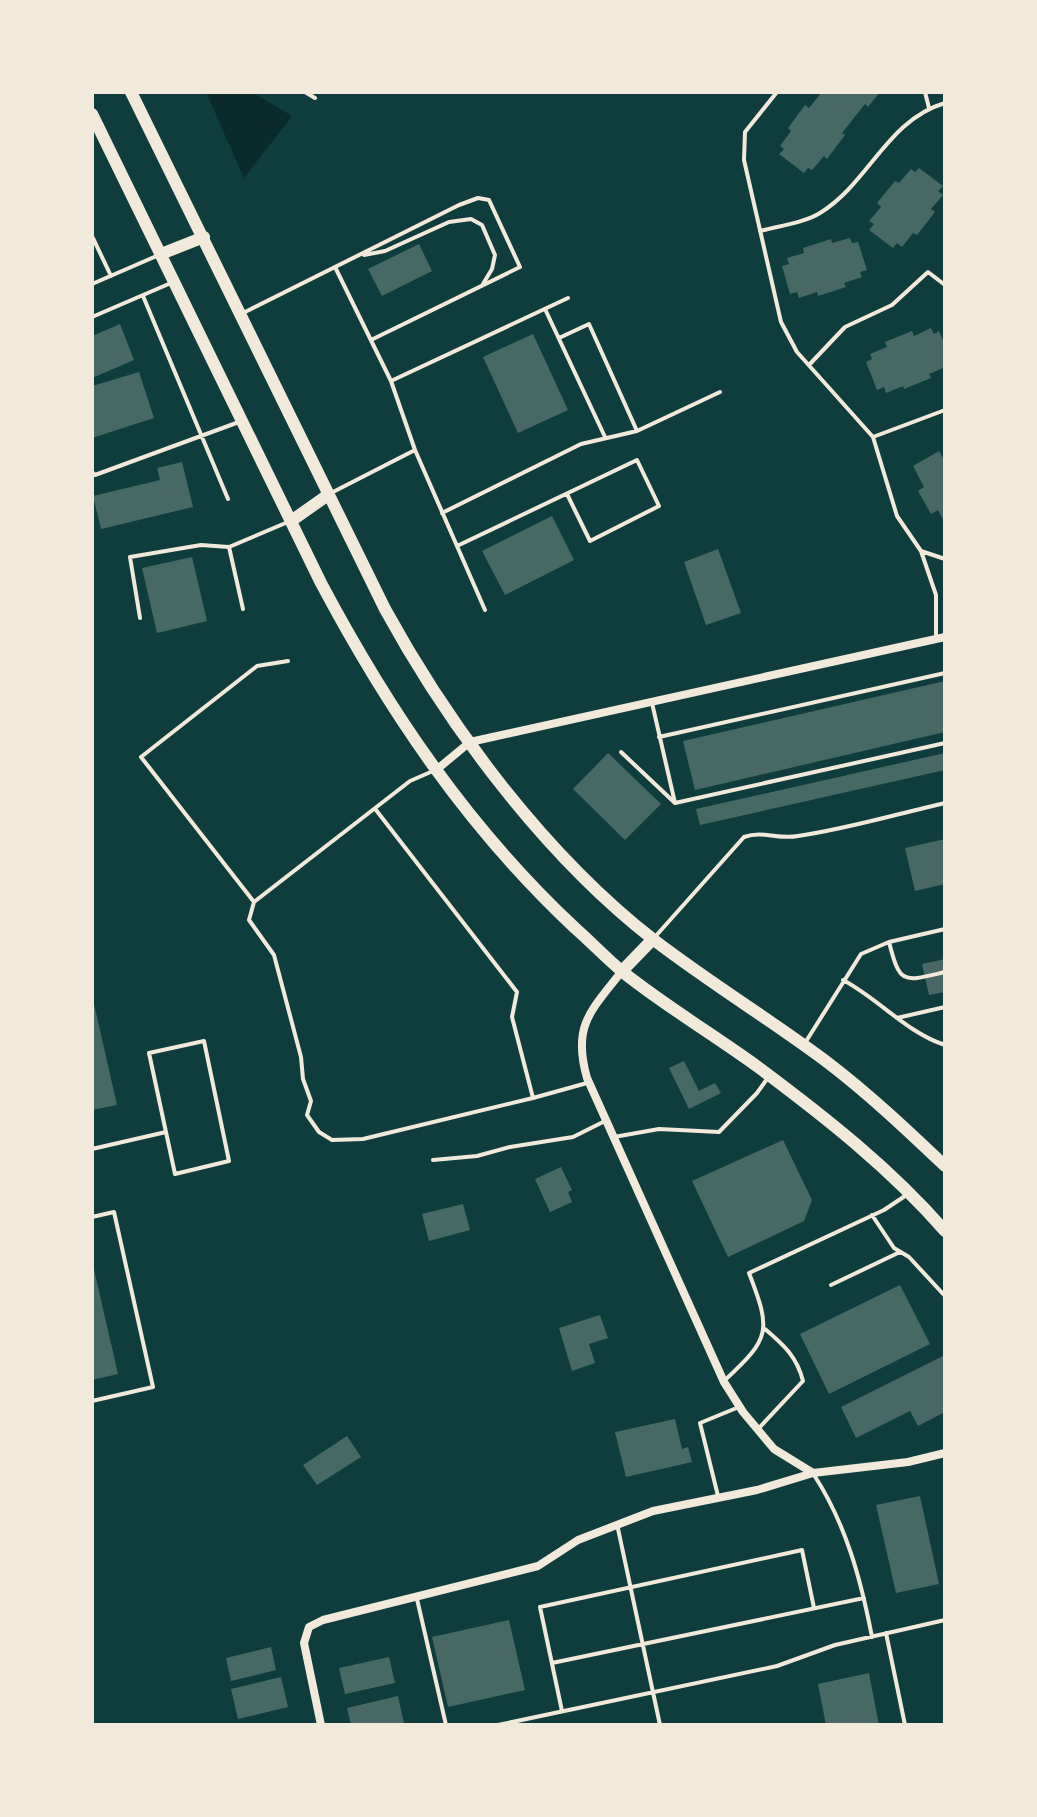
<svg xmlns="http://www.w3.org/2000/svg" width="1037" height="1817" viewBox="0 0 1037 1817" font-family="'Titillium Web',sans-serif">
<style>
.water{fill:#0a2a2b}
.building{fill:#486865}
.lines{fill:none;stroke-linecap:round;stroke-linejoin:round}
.service{stroke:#f1e9da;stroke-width:4}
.minor{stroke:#f1e9da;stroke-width:8}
.primary{stroke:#f1e9da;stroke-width:12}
</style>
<rect width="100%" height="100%" fill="#0f3d3e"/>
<!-- water -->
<path class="water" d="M206,92H252L292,116L244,178Z"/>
<!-- building -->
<path class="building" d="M822,92H880L868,107L865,104L842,133L845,135L827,159L824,156L812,170L808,168L804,173L779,154L784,149L780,146L791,131L788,128L805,105L809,108Z
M919,168L943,186L938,191L943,195L931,209L935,212L917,235L913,233L902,247L897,243L893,248L869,230L874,224L869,221L881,207L877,203L895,181L899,183L911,169L915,172Z
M850,238L852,243L858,242L867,270L860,272L862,277L844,283L846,287L818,296L817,292L799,298L797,292L790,294L782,266L789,264L787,258L804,253L803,248L831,239L832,243Z
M419,244L432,271L382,296L368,269Z
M120,324L134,360L92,378V336Z
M931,328L934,334L939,331L945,345V367L929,374L931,378L904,389L903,386L886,393L884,387L877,390L866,362L872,359L870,354L887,347L885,342L912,331L914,336Z
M533,334L568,410L518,433L483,357Z
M139,372L154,418L92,438V386Z
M939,451L945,462V523L938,510L931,514L918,491L924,487L913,466Z
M182,462L193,507L101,529L93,496L160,480L157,468Z
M552,516L574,560L505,595L482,551Z
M718,549L741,613L706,625L684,562Z
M192,557L207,621L157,633L142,568Z
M945,681V732L695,790L683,741Z
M608,753L661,804L625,840L573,789Z
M945,753V770L700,825L696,809Z
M945,839V884L915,891L905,848Z
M945,959V992L929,995L922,964Z
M92,995L117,1105L92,1110Z
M684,1061L699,1091L715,1083L721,1093L689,1109L669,1068Z
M783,1140L812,1200L804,1221L728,1257L692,1181Z
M561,1167L572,1190L568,1192L572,1202L550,1212L535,1179Z
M463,1204L470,1230L429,1241L422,1214Z
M93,1265L118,1374L92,1380V1266Z
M900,1285L930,1344L829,1394L800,1334Z
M600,1315L608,1338L589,1344L595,1363L572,1371L559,1328Z
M945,1355V1412L918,1426L910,1411L856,1438L841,1407Z
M675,1419L682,1449L688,1447L692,1462L626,1477L615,1432Z
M347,1436L361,1457L317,1485L303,1465Z
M920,1496L939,1584L896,1593L876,1505Z
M509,1620L525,1690L448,1707L432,1637Z
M271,1647L276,1670L231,1681L226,1658Z
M389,1657L395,1683L345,1694L339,1668Z
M869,1673L879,1725H826L818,1684Z
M281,1677L288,1707L238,1719L231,1689Z
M398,1696L404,1723L351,1725L347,1708Z"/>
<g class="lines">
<!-- service -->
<path class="service" d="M305,92L315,98
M777,92L745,132L744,160L781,322L797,352L873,437L897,516L921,551L936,595V639
M925,92L929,108
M760,231C778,226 804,223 820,213C869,183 887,120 945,103
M92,236L111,276
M364,255L385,251L449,222L471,219L482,225L495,255L492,269L483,284
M335,267L391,381L415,450L485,610
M92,284L159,255
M143,296L228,499
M545,309L605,437
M243,313L459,205L478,198L489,200L520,267L371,340
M92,317L171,283
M559,338L589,324L637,431
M809,365L845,327L892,305L928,272L945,285
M391,381L568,298
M873,437L945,410
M92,472L95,475L239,422
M331,493L415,450
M442,513L581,444L637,431L720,392
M457,546L637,460L659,506L590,541L567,494
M229,547L243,609
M921,551L945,559
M140,618L130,557L201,545L229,547L288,522
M288,661L257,666L141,757L254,902L410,781L433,771
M659,737L945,673
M621,752L675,803L652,703
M675,803L945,743
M376,810L517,992L512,1017L533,1098L587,1083
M254,902L249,920L274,955L301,1057L303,1079L311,1101L307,1115L319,1132L332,1140L363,1139L533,1098
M654,938L744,837C763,830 778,840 798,836C847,829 897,814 945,803
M889,942C900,985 903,982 945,972
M843,980C879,999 907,1033 945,1045
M897,1018L945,1007
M204,1041L229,1161L175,1174L149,1053Z
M805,1043L861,954L889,942L945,929
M614,1137L659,1129L719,1132L757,1093L767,1079
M92,1149L166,1132
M433,1160L477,1156L510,1147L573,1137L605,1121
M872,1215L894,1248L909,1257L945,1296
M92,1217L114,1212L153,1387L92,1401
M831,1285L900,1252
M725,1380C771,1338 771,1330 749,1273L884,1210L908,1194
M759,1428L803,1381C797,1357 784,1345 765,1329
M814,1475C846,1524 861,1580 872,1637
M718,1496L700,1423L739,1407
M617,1524L660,1725
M417,1599L446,1725
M886,1633L905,1725
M552,1663L864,1598
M562,1711L540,1607L802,1550L814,1608
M498,1725L777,1666L835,1645L945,1620"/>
<!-- minor -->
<path class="minor" d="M435,771L470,742L945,637
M622,971C591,1011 572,1025 587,1078L724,1382L743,1412L774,1449L813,1473
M321,1725L304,1643L309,1627L323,1620L538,1566L578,1540L653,1511L757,1490L813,1473L908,1462L945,1453"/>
<!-- primary -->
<path class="primary" d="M131,92L385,609C450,728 546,856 654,940C710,983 771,1020 827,1062C869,1094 907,1130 945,1166
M92,114L321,583C389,711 468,828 575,928C592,943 607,959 624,973C667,1007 714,1035 758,1067C825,1117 890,1168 945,1231
M161,254L204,237
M291,521L328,495
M622,971L653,939"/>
</g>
<!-- border -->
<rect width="1037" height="1817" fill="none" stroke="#f1e9da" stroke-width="188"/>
</svg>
